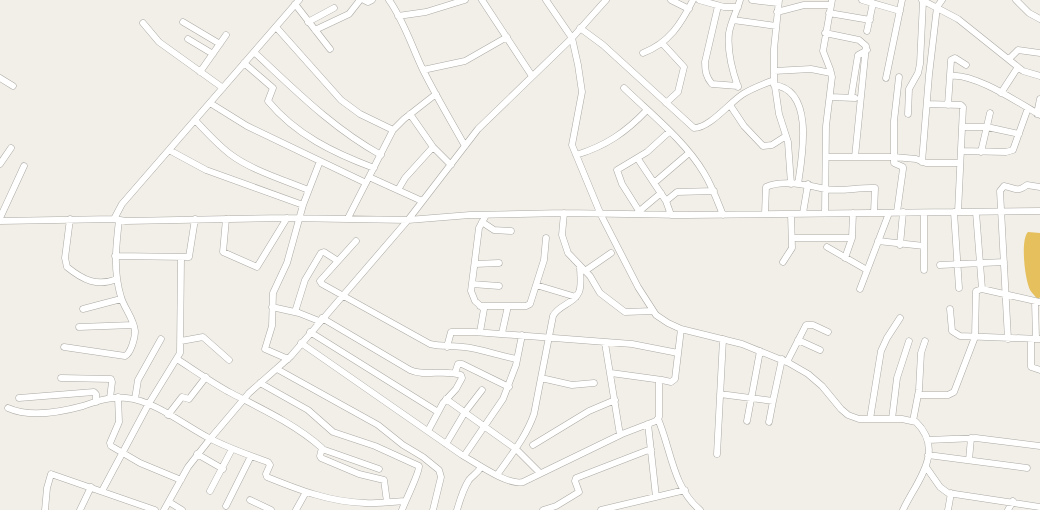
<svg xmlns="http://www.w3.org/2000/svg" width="1040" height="510" viewBox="0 0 1040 510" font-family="Mulish,sans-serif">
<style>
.water{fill:#e5c05c}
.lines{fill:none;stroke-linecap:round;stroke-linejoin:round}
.minor-casing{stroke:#aba9a3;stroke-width:7}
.minor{stroke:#fff;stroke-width:6}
</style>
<rect width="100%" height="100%" fill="#f2efe9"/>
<!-- water -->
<path class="water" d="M1028,232L1040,233V297L1038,300C1036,297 1032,293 1030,290C1025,280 1020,240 1028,232Z"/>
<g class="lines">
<!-- minor casing -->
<g class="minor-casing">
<path id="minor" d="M364,0L368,2L372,0
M389,0C404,21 412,47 423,70C436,96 451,121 465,146
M482,0L532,76
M546,0L572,38L578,65L582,92L572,145L601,215L638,287L656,315L668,323L681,329L742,344L789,363L808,374L822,386L841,409L848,415L859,419H902L916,422C946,451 916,482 903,510
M671,0L689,9
M699,0L724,7H738
M752,0L778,3
M779,0L774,49V80L779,114L788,142L791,184
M862,0L900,11
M922,0L958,19L1023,71L1040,76
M1016,0L1029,13L1040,19
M295,4L330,49
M718,6L705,62C705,71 706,77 712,84L738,86
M777,12L804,5H831
M829,13L870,20
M398,16L426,12L465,0
M733,20L776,26
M183,22L220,44
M308,22L334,8
M143,23L159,42L223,88
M276,27L341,100L360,114L393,130
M580,28L603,45L694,128C710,128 730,102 743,94C752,88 764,84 774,80
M315,30L349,14L360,0
M867,31L873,3
M825,33L859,40L866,46L855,157
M188,39L213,54
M662,43L684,67L678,92L666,103
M254,52C294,89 332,128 381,155
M643,53C669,43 681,24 693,0
M1009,59L1018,50L1040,53
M244,63L273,88L268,101C296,135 334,153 374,168
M423,70L465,61L507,37
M774,71L811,69L831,73
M200,72L226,35
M950,76C973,72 1019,103 1040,115
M0,78L13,86
M886,78L902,0
M774,85C815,90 802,157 798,184
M738,87C732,70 727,51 729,33C731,21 737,11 740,0
M624,88C651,114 685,141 704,173C712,186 717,200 723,215
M1001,93L1018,67
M830,97L855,98
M851,98L858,55L867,50
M210,103L247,126L366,183
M927,104L961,105L963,107L958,212
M730,105L744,126L763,146L772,145L786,136
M948,105L951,60L955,58L966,65
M410,114L433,147L451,165
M908,114L909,89L918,73L920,64L923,1
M1037,114L1040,99
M195,120C206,132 217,144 230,154C251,170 284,180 308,190
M962,127H987L1019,134
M169,150L206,170L303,205
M961,151L1006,152L1013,150L1028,108
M981,152L990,113
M576,155C606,146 626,132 647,110
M826,157H894L916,159L926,163H960
M638,159L666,201L671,215
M922,162L929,75L937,7L942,0
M0,164L11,148
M369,177L422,201
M654,183L689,153
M398,190L405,178L433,147
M666,201L677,192L714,191
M639,211L622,184L617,170L647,152L669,132
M897,212L903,169V167L894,163V121L899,77
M954,212L959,288
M976,212L982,289
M564,213L562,235L568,253L590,276L600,293L625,312L653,311
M803,213L808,184
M825,213L826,126L832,77L830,69L823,51L832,0
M636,214L661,193
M765,214L766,187C782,179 809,185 825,189C841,192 859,187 875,188L874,213
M0,218L24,166
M348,218L393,130L404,119L436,94
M70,219L65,258L67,267C83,280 97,287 117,279
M114,219L122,204L299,0
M226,219L223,252L257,267L287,218
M0,221L114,219L126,221L287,218L408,220L470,215L564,213L687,215L1040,211
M482,222L494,230L511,231
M792,238H852
M356,241L320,281L322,284L430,344C442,347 452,345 464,347C482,349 499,356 517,359
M878,241L924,246
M900,245L903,212
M827,247L867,270
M115,256L189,257L195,219
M845,258L852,238L853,213
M783,262L792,248L791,214
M475,264L499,263
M940,265L1004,262
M924,270V213
M585,271L611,253
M472,284L499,286
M536,285L576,297
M860,289L889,213
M1035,301L1036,339
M480,306H526L530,304L544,260L546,238
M272,307L299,313L319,321
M83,309L121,299
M950,309L952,331L960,336L1040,339
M295,312L305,280L321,253L324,252L338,261
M322,318L410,370C425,377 444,369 461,375L462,378L456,389L443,403L428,431
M79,327L133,325
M310,332L438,412
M480,332L484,309L475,301L471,291L479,228L486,215
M502,333L508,306
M1008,339L1000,191L1004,186C1016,188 1016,193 1027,185L1040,187
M1031,339V367L1040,370
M798,340L820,350
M181,341L203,337L229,360
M301,343L462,455C476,463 508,486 523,482L622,434L656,421L659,417V382L662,380L671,382L675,379L681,329
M605,343L620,435
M64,347L125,356C131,353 135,338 135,331C134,319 124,308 121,297C113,271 116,246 119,220
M447,347L451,332H474L632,344L678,353
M177,359C194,370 211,382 229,392C260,408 295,424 322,448L320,456L321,458L359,474L384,480L387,502
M288,359L265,349L272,326L273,293L287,263L303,205L320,161
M787,362L806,325H813L828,332
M277,369L378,425L403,445L423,457L439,470L441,477L433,510
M455,373L458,364H462L509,387
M611,373L662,380
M61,378L111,379L112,382L110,398
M541,378L572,385L594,383
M260,383L308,410L333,432L375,446L419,466C420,472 405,501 402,510
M720,394L773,401L782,359
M919,395H948L954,392L975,337L976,291L982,289L1040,302
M118,397L119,422L110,443L111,446L140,463L181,480
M19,398L94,392L96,394V402
M135,399L138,380L161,339
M446,399L516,449L540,473
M8,408C30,418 61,412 83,406C97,401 112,396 127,398C155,401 184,425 209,438C228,448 248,455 268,462L270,465L266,474L267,477C299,490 330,502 365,503C378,504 392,502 405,501
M168,415L182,397L189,399L206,377
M658,419C671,449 673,488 700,510
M870,419L881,351L887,338L900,318
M892,419L897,378L909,341
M747,421L760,351
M913,421L919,390L921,353L925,341
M769,422L773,401
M648,424L656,497
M928,440L976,438L1040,446
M446,444L465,412L482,390
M533,445L589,411L615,400
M322,449L379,469
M197,454L223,469
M717,454L723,339
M928,455L1027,468
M464,456L503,399L516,365L522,335
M969,460L971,438
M926,467L940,487L948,493L1040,507
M497,475C511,455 526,437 534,414L553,316C558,305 574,304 579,292C582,285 580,274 580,266
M102,491L148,405L180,353L181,258
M210,491L232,449
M250,500L271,510
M169,502L182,510
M226,506L251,456
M45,510L47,488L51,474L155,510
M80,510L91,487
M164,510L188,467L210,439L249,393L291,356L408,220L478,129L572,38L606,0
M296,510L306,492
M457,510C460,500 463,489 469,480C473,475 477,474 481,467
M543,510L556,506L579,492L575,481L576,478L651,449
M601,510L685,490
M948,510L951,493
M1008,510L1013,501"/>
</g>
<!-- minor -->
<use href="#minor" class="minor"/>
</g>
</svg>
